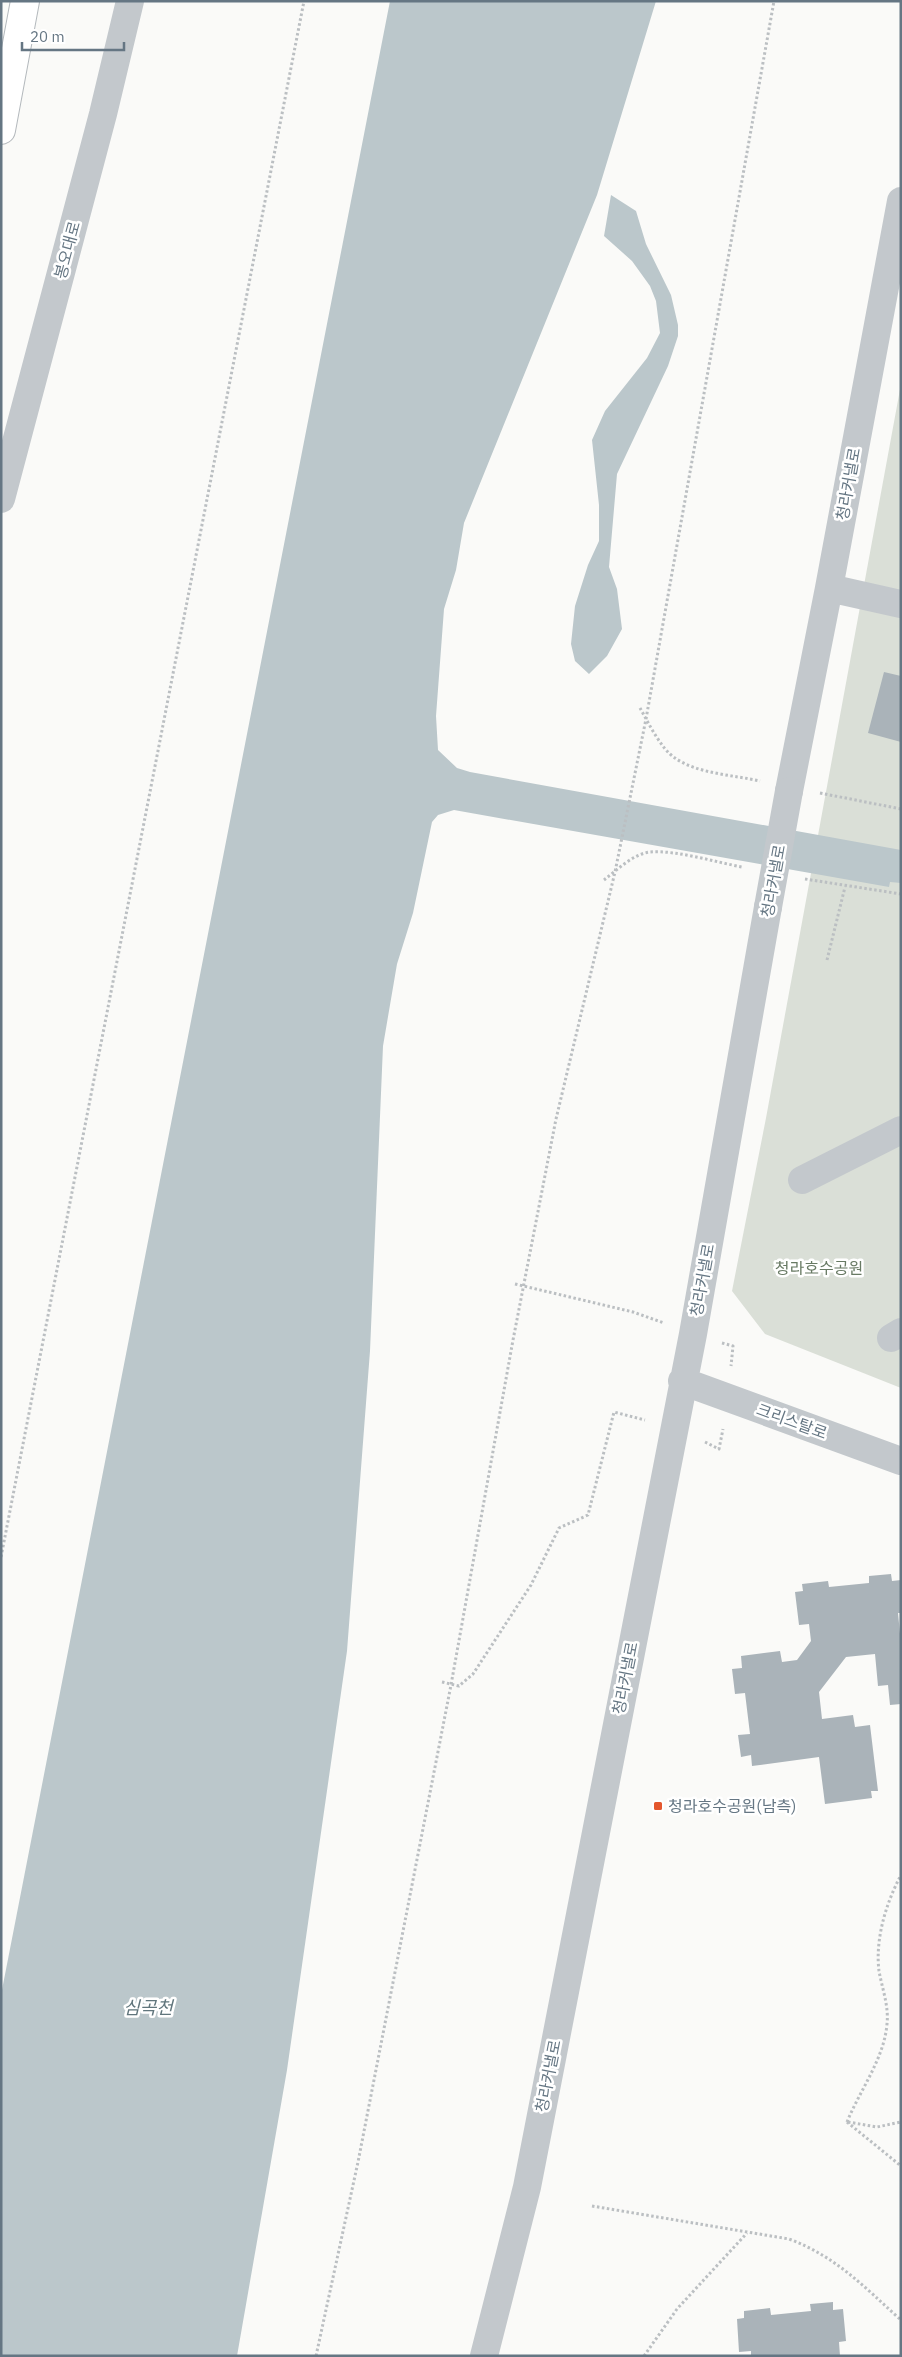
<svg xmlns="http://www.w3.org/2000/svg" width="902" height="2357" viewBox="0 0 902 2357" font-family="'IBM Plex Sans','Noto Sans KR',sans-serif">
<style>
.green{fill:#dadfd7}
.water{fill:#bbc7cb}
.building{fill:#aab3b9}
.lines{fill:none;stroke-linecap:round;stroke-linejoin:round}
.highway-casing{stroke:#b4b9bd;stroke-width:30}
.path{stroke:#bbbfc2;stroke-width:3;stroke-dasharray:2.5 2.5;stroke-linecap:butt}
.minor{stroke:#c3c8cc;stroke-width:28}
.highway{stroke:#fff;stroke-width:28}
.minor-bridge{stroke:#c3c8cc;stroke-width:28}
.poi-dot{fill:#e4572e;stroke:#fff;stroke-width:2}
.labels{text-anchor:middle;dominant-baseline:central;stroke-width:5;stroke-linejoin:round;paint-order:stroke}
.street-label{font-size:16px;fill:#657683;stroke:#fff}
.park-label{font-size:16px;fill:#687a64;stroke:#fff}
.poi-label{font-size:16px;fill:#657683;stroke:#fff;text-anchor:start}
.water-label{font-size:18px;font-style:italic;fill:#60757c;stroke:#fff}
</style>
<rect width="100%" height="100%" fill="#fafaf8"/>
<!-- green -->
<path class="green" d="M901,384V1388L765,1334L732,1291L766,1118Z"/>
<!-- water -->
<path class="water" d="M390,1H656L597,195L464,523L456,570L444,609L436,716L438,750L457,768L470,772L901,850V883L890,882L889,887L454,810L438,815L432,822L413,913L397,964L383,1046L370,1351L347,1651L287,2070L237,2356H1V1995Z
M611,195L636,211L646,244L671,295L678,325V336L668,366L617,474L609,567L617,589L622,629L607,656L589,674L575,661L571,644L575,606L588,565L599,541V505L592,440L605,411L647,358L660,333L656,301L650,286L632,261L604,236Z"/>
<!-- building -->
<path class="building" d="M884,672L901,676V742L868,733Z
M891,1574L892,1581L901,1580V1613H898L901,1644V1704L890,1705L888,1685L878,1686L875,1654L846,1657L819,1692L822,1719L853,1715L855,1727L870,1725L878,1791H871L872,1798L825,1804L819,1757L752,1766L751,1755L741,1757L738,1735L750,1734L745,1693L735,1694L732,1669L742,1668L741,1656L780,1651L782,1662L797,1660L811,1641L809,1624L799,1625L795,1592L803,1591L802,1584L828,1581L829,1587L869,1583V1576Z
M833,2302V2310L843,2309L846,2341L839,2342L840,2356H751V2351L739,2352L737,2319L744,2318V2311L770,2308L771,2315L811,2311L810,2304Z"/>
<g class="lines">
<!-- highway casing -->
<g class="highway-casing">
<path id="highway" d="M1,130L25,1"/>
</g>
<!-- path -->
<path class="path" d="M640,708C648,722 661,749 675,758C698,774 734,775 760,781
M820,793L901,809
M805,879L901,894
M604,880C617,870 633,854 650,852C677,850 715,862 742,867
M827,960L845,887
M515,1284L633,1312L664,1323
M722,1343L733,1346L731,1366
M705,1442L719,1449L723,1429
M1,1557L304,1
M442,1682L459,1686L473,1674L531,1585L559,1528L588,1515L614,1412L645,1420
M847,2122C860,2090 884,2059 887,2024C889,2006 882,1988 879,1971C875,1939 886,1903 901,1875
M847,2122L901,2166
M848,2122L877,2127L901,2122
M592,2206L789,2239C837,2257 864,2287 901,2320
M316,2356L358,2162L451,1685L513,1340L556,1119L615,872L646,719L774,1
M644,2356L677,2309L747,2233"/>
<!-- minor -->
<path class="minor" d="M1,499L103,114L130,1
M829,588L901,604
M789,791L829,588L901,201
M802,1180L901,1130
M891,1338L901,1332
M682,1381L901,1461
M484,2356L527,2187L693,1334L768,907"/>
<!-- highway -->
<use href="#highway" class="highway"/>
<!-- minor-bridge -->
<path class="minor-bridge" d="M768,907L789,791"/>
</g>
<!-- markers -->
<rect class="poi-dot" x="653" y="1801" width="10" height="10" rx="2.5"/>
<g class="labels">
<!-- street labels -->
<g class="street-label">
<text transform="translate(67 250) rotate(-75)">봉오대로</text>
<text transform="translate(848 484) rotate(-80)">청라커낼로</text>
<text transform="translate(773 881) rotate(-80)">청라커낼로</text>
<text transform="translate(702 1280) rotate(-80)">청라커낼로</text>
<text transform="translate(792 1421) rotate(20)">크리스탈로</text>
<text transform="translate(625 1678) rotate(-79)">청라커낼로</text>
<text transform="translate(548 2076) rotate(-79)">청라커낼로</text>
</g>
<!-- park labels -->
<g class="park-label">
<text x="819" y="1268">청라호수공원</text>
</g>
<!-- poi labels -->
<g class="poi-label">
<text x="668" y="1806">청라호수공원(남측)</text>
</g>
<!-- water labels -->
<g class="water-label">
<text x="148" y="2007">심곡천</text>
</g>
</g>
<!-- border -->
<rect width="902" height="2357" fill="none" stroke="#657683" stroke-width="5"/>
<!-- scale -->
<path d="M22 42v8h102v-8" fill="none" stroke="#657683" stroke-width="2.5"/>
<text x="30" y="42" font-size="15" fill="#657683" stroke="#ffffff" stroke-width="4" paint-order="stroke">20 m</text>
</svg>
